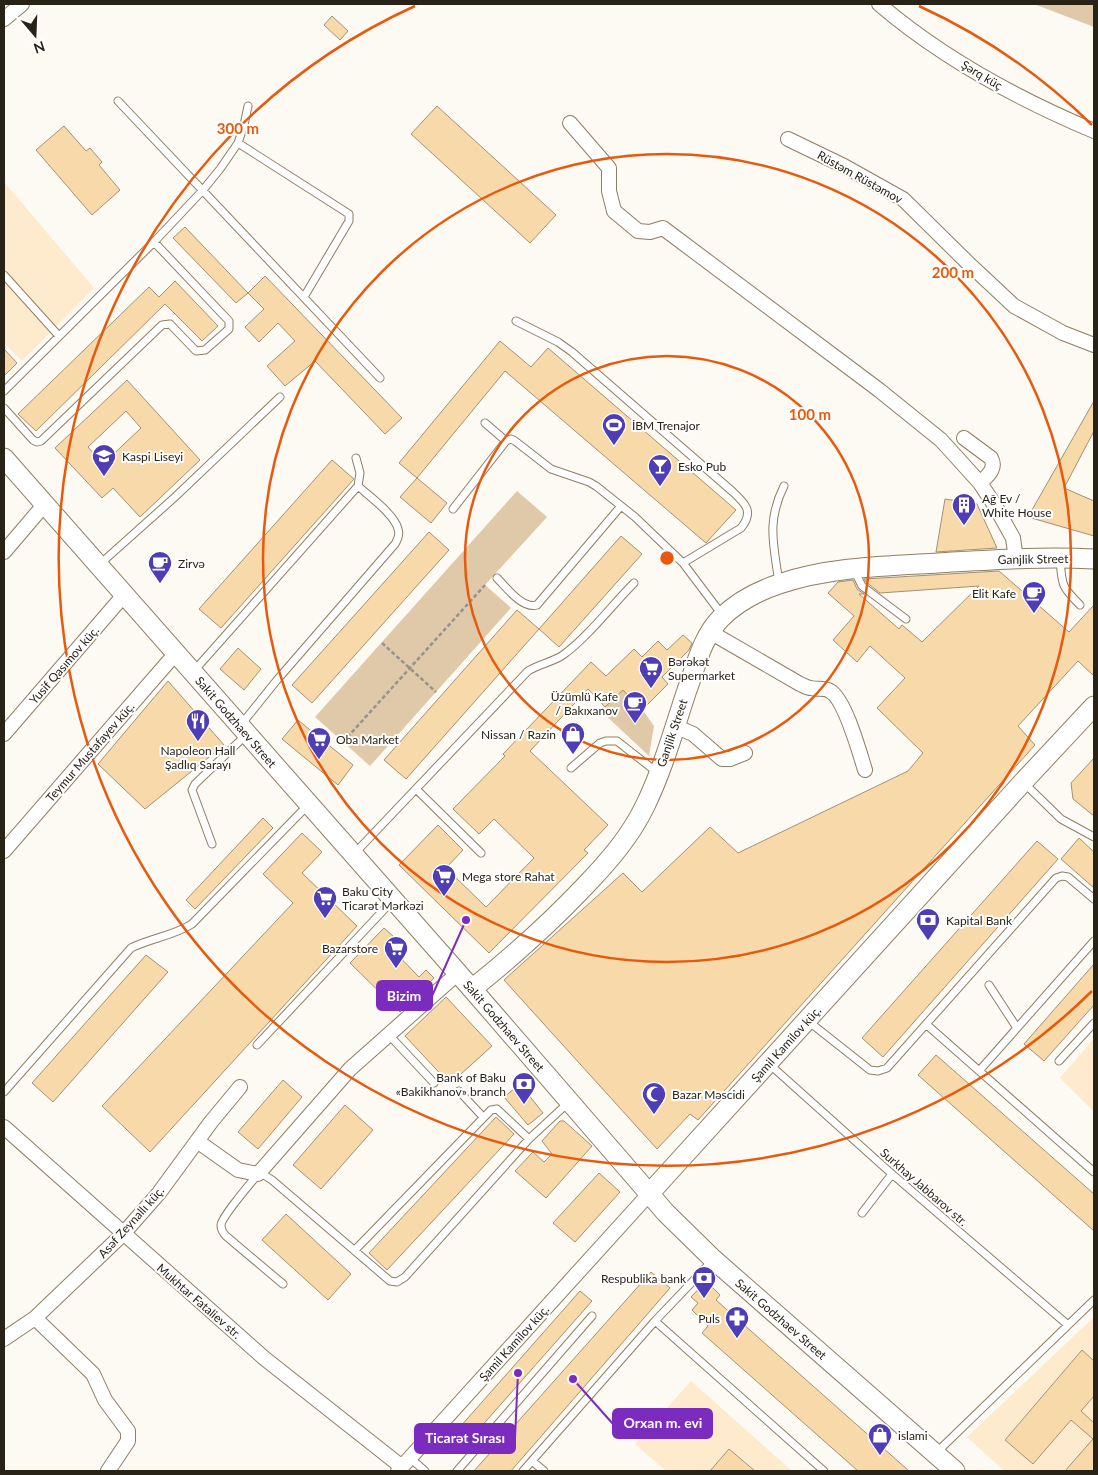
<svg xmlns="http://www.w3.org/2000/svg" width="1098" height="1475" viewBox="0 0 1098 1475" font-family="Lato,sans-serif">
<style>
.built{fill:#feebce}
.green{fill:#dfc9a9}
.building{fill:#f8d9a9;stroke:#a39176;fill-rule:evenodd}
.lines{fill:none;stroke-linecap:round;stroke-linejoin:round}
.lane-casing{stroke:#8f7e63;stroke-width:9}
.street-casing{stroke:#8f7e63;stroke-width:16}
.secondary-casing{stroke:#8f7e63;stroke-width:21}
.path{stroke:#97928a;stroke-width:2.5;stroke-dasharray:4 2.5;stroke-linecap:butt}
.lane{stroke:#fff;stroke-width:7}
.street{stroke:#fff;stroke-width:14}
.secondary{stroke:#fff;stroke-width:19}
.ring{fill:none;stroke:#e8590c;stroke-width:2.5}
.labels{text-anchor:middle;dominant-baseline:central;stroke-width:4;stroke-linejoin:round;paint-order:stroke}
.street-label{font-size:12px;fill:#292217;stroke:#fff}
.poi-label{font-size:12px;fill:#292217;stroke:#fff;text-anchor:start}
.centre{fill:#e8590c;stroke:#fff;stroke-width:2.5}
.ring-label{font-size:15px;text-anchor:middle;font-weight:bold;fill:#e8590c;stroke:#fff;stroke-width:4;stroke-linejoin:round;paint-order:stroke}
.leader{fill:none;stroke:#7b2cbf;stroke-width:2}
.callout-dot{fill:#7b2cbf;stroke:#fff;stroke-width:2}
.callout{fill:#7b2cbf;stroke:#7b2cbf;stroke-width:2}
.callout-label{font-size:14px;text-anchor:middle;font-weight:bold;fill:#fff}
</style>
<rect width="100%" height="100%" fill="#fdf9f3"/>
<!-- built -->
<path class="built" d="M5,183L94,288L22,361L4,343Z
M1094,1038V1112L1060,1078Z
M1094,1317V1471H1004L967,1437Z
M691,1381L792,1471H666L635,1444Z"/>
<!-- green -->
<path class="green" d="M1034,4H1094V27Z
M517,491L547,517L485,585L511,608L370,766L315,717Z
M623,690L642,709L654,726L649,756L601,711Z"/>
<!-- building -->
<path class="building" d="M332,16L348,31L340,40L324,25Z
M437,106L556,215L530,243L411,134Z
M64,126L86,151L90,148L102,162L99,165L120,190L92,215L36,150Z
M185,227L248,293L236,303L173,238Z
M265,276L402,418L385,434L315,361L285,386L267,366L295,341L278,323L259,342L245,327L264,309L248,293Z
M175,281L218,326L202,341L165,304L36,431L18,414L149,287L159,297Z
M500,341L531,367L548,348L736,510L706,543L505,371L417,478L399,463Z
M4,349L17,363L4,376Z
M127,380L200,460L140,517L113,488L102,498L55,448ZM126,411L141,428L103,464L88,447Z
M1094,401V431L1064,488L1094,501V536L1028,517Z
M332,460L354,479L221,628L199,609Z
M417,478L447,503L431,523L400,497Z
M945,499L977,504L997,548L936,552Z
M429,532L449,550L312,703L292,685Z
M621,536L642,554L559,647L539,629Z
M999,571L1069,632L1094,605V676L1078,661L1018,726L1035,745L698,1120L690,1114L657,1149L504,980L623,873L642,892L710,827L738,853L908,771L923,753L877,708L905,678L870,646L857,662L833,640L854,616L828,593L838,582L853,580L857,589L864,594H859L899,629L902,625L922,642L979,586L880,593L866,582L864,579Z
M517,610L539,629L406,779L384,760Z
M683,635L692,643L689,650L662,677L668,684L642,710L623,690L605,707L588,689L530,751L608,825L584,850L588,853L489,953L399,865L438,825L463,850L446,868L486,907L534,858L494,819L479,834L453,809L505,756L503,754L591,662L606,676L634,649L642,657L658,641L667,650Z
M238,648L261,669L244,690L220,669Z
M168,681L224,745L145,809L98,764Z
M298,720L353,765L338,785L282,739Z
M1094,758V816L1073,799L1071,783Z
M263,818L273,828L195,909L186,900Z
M302,833L322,852L302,873L357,926L150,1152L102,1106L293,903L263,874Z
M1079,838L1094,852V888L1061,859Z
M1037,841L1058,859L883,1057L862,1038Z
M384,928L394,937L387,944L419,977L426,970L434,978L400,1012L350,963Z
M146,955L168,972L53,1102L32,1083Z
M1094,964V1005L1044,1061L1024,1044Z
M446,997L492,1046L450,1084L405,1036Z
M936,1055L1094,1194V1231L918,1075Z
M283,1080L302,1097L258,1149L238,1132Z
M520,1084L543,1113L528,1125L504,1097Z
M345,1105L373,1130L321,1189L293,1165Z
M496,1117L514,1134L387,1270L369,1253Z
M560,1121H564L592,1146L546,1198L515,1171L533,1152L544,1162L552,1154L542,1141Z
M599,1173L620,1192L575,1242L553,1223Z
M286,1214L351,1274L328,1300L262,1240Z
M651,1272L670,1288L511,1471H474Z
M706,1281L720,1295L716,1300L909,1471H858L702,1333L708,1326L692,1310L698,1303L691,1297Z
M580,1291L592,1301L457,1454L445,1444Z
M1082,1350L1094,1361V1396L1081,1411L1094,1423V1471H1065L1093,1439L1071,1420L1033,1464L1005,1440Z
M729,1449L755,1471H710Z"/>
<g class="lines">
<!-- lane casing -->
<g class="lane-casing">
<path id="lane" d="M118,101L380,378
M238,143L349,214V221L304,297
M154,242L203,190L220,169L238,143L244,125L248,106
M4,275L59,336
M516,321L558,342L572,352L733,492C746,504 754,512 741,528L683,563
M4,391L154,242L229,321V329L205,350L196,351L170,324L162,325L41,441L37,442L33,440L4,408
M485,423L506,441
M453,509L506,441L511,439L515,441L551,469L589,482L596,486L635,517L683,563L723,616
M1060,559C1062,585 1061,586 1080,605
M100,564L175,497L280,397
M854,570L862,586L906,619
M497,578C507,588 522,609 537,605L621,506
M779,583C774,546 766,522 784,486
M193,672L358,486
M240,726L277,680L395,544C398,539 400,534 398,529C395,515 369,496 358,486L360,473L356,458
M571,768L600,743L606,741H617L658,773
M1023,782L1061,819L1094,837
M416,789L481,853
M212,844L192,790L195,784L247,734
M355,853L528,671C539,664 553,662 563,655C588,637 612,605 634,583
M989,985L1017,1028
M808,1021L870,1070L878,1071L887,1068L1056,878L1062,876L1068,877L1094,899
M927,1025L1094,1172
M388,1034L434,1083
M257,1045L392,901
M1059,1061L1094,1023
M768,1063L892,1174L1068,1325
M979,1071L1094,941
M459,1091L483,1117
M4,1092L131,948C151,938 173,936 192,924L308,805
M862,1213L892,1174
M355,1250L491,1110L497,1109L529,1139
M283,1284L226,1236C223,1233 221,1230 221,1225C222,1216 251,1183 258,1174L264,1175L272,1180L390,1281L397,1282L405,1277L529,1139L569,1102
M655,1321L824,1471
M936,1453L1094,1300
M410,1458L425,1471
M532,1461L544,1471
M457,1471L592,1316
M523,1471L655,1321L713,1260"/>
</g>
<!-- street casing -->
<g class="street-casing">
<path id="street" d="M879,4C942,58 1018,99 1094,131
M4,19L22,4
M570,123L609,168V191L614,211L638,231L650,232L663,228L879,390L941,440L980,483L994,504L1013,538L1016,559
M788,139L844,166L903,199L967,262L1014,306L1063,333L1094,345
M964,438L991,458C997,469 987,476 980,483
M4,552L44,505
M710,632L800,684C803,685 807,688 811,688C817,690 824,687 830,691C845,699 860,754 865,770
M675,726L693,734L722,759H730L745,753
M4,734L124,595
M4,851L176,653
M4,1127L264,1358L402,1467
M197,1141L238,1170L258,1174L350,1069L458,973
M35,1318L93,1374L105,1400L128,1431V1441L108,1471
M4,1339L35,1318L123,1234L159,1193L211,1122L240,1087
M398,1471L649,1194"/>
</g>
<!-- secondary casing -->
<g class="secondary-casing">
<path id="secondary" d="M4,458L472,989L666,1213L713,1259L955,1471
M472,989C512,957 549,924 585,886C608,862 630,837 645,806C663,769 674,729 687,690C696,666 702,637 721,618C736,603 758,591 779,584C829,567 885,566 938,563C990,560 1042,556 1094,559
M649,1194L1023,782L1094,706"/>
</g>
<!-- path -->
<path class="path" d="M382,643L436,692
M343,742L485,585"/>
<!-- lane -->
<use href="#lane" class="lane"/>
<!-- street -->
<use href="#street" class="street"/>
<!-- secondary -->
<use href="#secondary" class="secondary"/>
</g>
<!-- distance rings -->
<g class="ring">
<circle cx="667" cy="558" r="202"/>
<circle cx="667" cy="558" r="404"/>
<path d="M1092 991A607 607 0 1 1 415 6M919 6A607 607 0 0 1 1092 125"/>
</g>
<!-- icons -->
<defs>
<g id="stadium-pin" transform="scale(1.25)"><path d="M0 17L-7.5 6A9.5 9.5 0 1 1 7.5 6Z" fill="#4e3db4" stroke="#fff"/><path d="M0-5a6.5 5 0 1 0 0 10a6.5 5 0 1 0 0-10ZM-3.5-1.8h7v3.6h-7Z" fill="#fff"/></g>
<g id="school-pin" transform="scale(1.25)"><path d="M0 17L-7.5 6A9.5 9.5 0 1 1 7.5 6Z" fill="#4e3db4" stroke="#fff"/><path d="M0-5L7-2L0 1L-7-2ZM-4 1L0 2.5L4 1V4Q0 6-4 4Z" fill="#fff"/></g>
<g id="bar-pin" transform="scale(1.25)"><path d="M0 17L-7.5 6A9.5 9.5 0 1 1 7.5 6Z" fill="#4e3db4" stroke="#fff"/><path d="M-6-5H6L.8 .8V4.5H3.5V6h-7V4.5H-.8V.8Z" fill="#fff"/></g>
<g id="building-pin" transform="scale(1.25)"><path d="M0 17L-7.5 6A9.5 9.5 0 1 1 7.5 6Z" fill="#4e3db4" stroke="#fff"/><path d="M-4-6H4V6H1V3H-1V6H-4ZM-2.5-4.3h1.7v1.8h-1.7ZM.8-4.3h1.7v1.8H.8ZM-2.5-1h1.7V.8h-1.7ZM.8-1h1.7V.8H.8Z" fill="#fff"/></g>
<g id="cafe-pin" transform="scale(1.25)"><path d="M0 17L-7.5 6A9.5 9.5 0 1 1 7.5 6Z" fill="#4e3db4" stroke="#fff"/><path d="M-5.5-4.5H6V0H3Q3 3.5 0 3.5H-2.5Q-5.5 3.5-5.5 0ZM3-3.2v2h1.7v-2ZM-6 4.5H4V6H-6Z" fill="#fff"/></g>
<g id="supermarket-pin" transform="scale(1.25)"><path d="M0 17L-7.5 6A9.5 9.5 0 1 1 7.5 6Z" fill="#4e3db4" stroke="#fff"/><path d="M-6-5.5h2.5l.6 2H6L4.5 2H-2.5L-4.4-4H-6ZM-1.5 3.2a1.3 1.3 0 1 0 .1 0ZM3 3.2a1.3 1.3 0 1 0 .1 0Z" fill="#fff"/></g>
<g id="restaurant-pin" transform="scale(1.25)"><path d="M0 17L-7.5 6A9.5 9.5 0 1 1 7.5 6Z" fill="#4e3db4" stroke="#fff"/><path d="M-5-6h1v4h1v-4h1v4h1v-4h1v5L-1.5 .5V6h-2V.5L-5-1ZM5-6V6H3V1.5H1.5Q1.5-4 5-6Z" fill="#fff"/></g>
<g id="shop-pin" transform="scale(1.25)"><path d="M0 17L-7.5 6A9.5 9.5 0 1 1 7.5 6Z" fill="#4e3db4" stroke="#fff"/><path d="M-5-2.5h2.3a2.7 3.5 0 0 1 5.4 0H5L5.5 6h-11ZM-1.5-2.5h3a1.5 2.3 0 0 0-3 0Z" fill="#fff"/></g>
<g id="bank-pin" transform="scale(1.25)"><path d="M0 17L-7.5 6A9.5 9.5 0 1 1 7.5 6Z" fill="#4e3db4" stroke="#fff"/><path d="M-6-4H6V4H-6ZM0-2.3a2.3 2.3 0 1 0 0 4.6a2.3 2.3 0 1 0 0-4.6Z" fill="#fff"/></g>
<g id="mosque-pin" transform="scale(1.25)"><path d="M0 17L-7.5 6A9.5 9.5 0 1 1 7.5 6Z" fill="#4e3db4" stroke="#fff"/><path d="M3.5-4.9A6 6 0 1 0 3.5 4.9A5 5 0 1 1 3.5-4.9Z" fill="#fff"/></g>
<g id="pharmacy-pin" transform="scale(1.25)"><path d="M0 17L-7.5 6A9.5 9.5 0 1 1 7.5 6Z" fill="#4e3db4" stroke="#fff"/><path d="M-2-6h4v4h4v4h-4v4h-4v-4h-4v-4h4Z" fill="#fff"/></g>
</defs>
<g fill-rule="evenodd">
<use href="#stadium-pin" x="614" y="425"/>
<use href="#school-pin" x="104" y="456"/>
<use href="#bar-pin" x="660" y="466"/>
<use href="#building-pin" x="964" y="505"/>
<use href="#cafe-pin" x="160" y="563"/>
<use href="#cafe-pin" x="1034" y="593"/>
<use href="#supermarket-pin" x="651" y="668"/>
<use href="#cafe-pin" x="635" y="703"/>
<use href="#restaurant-pin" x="198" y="721"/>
<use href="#shop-pin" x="573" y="734"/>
<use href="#supermarket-pin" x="319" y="739"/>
<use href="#supermarket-pin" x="444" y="876"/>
<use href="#supermarket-pin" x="325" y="898"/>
<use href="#bank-pin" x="928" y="920"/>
<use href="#supermarket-pin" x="396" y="948"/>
<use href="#bank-pin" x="524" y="1084"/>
<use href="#mosque-pin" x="654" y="1094"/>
<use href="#bank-pin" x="704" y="1278"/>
<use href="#pharmacy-pin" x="737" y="1318"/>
<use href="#shop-pin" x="880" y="1435"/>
</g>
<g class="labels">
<!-- street labels -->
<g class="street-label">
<text transform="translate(982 75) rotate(31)">Şərq küç</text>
<text transform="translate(860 177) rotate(29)">Rüstəm Rüstəmov</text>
<text transform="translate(1033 559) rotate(-1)">Ganjlik Street</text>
<text transform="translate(64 665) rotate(-49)">Yusif Qasımov küç.</text>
<text transform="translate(236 722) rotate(49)">Sakit Godzhaev Street</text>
<text transform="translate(672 733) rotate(-71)">Ganjlik Street</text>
<text transform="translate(90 752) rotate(-49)">Teymur Mustafayev küç.</text>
<text transform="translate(504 1026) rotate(49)">Sakit Godzhaev Street</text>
<text transform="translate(786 1044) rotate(-48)">Şamil Kamilov küç.</text>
<text transform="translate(924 1187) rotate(41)">Surkhay Jabbarov str.</text>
<text transform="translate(131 1222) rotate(-48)">Asəf Zeynallı küç.</text>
<text transform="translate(199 1301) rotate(41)">Mukhtar Fataliev str.</text>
<text transform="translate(781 1319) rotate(41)">Sakit Godzhaev Street</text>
<text transform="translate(514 1343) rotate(-48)">Şamil Kamilov küç.</text>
</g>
<!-- poi labels -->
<g class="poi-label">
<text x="632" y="425">İBM Trenajor</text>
<text x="122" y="456">Kaspi Liseyi</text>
<text x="678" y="466">Esko Pub</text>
<text x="982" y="498">Ağ Ev /<tspan x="982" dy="14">White House</tspan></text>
<text x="178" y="563">Zirvə</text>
<text x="1016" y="593" text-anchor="end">Elit Kafe</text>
<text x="668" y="661">Bərəkət<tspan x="668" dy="14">Supermarket</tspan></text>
<text x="618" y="696" text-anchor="end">Üzümlü Kafe<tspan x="618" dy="14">/ Bakıxanov</tspan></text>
<text x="556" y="734" text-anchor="end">Nissan / Razin</text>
<text x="336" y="739">Oba Market</text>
<text x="198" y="750" text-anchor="middle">Napoleon Hall<tspan x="198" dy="14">Şadlıq Sarayı</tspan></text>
<text x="462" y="876">Mega store Rahat</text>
<text x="342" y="891">Baku City<tspan x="342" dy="14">Ticarət Mərkəzi</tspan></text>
<text x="946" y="920">Kapital Bank</text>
<text x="378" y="948" text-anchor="end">Bazarstore</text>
<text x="506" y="1077" text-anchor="end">Bank of Baku<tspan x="506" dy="14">«Bakikhanov» branch</tspan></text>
<text x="672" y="1094">Bazar Məscidi</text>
<text x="686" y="1278" text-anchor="end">Respublika bank</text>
<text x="720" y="1318" text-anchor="end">Puls</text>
<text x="898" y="1435">islami</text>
</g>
</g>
<circle cx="667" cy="558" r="8" class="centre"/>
<g class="ring-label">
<text x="238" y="134">300 m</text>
<text x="953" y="278">200 m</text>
<text x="810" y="420">100 m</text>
</g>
<!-- callouts -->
<path class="leader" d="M466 920L432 996M573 1379L613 1424M518 1373L515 1438"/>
<g class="callout-dot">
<circle cx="466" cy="920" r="5"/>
<circle cx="573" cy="1379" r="5"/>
<circle cx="518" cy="1373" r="5"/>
</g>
<g class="callout">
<rect x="377" y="981" width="55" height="29" rx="5"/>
<rect x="613" y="1409" width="99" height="29" rx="5"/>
<rect x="415" y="1424" width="100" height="29" rx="5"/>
</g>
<g class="callout-label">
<text x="404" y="1001">Bizim</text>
<text x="663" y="1428">Orxan m. evi</text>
<text x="465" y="1443">Ticarət Sırası</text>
</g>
<!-- border -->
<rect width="1098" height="1475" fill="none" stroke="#292217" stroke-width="10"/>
<!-- north arrow -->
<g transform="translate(35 35) rotate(161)" stroke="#ffffff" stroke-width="4" paint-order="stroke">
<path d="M0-4L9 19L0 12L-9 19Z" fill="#292217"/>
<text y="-8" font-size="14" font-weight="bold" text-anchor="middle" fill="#292217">N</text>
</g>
</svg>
